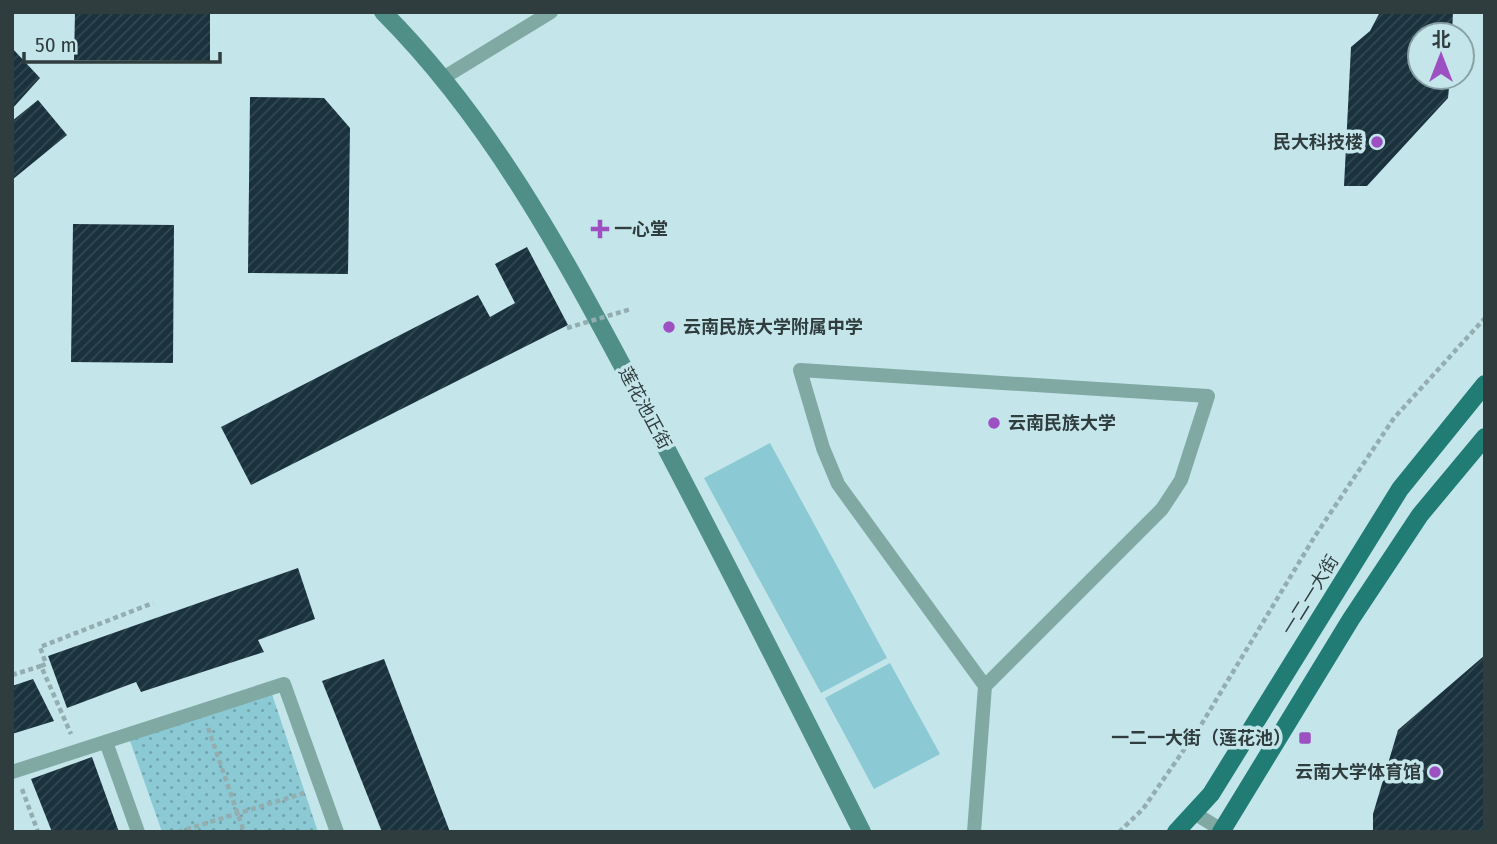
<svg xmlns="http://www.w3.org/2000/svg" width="1497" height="844" viewBox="0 0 1497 844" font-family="'Fira Sans Condensed','Noto Sans SC',sans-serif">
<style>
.grass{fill:url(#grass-dots)}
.pitch{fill:#8bcad4}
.building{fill:url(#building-hatch)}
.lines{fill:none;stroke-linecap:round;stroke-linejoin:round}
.path{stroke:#93adb1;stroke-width:4.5;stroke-dasharray:5 3.5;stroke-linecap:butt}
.service{stroke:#81a9a4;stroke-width:14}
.secondary{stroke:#4f8f88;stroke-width:18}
.primary{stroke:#207c74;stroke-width:18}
.path-bridge{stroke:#93adb1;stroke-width:4.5;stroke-dasharray:5 3.5;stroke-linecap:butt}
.poi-dot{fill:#9c50c2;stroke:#c4e5ea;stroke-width:2.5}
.labels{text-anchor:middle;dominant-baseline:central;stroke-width:7;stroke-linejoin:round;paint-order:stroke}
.poi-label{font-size:18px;font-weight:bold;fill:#303d3f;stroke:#c4e5ea;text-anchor:end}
.street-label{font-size:18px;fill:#303d3f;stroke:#c4e5ea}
</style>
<defs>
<pattern id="grass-dots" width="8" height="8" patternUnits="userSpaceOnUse" patternTransform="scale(1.75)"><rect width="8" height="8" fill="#8bcad4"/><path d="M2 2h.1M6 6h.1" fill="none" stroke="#72a5ad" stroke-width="1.8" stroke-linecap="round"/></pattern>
<pattern id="building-hatch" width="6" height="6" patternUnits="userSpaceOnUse" patternTransform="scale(1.75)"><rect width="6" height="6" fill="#1a323d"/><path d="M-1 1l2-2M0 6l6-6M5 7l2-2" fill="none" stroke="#334851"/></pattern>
</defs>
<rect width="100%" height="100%" fill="#c4e5ea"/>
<!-- grass -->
<path class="grass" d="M272,694L318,832H162L129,738Z"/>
<!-- pitch -->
<path class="pitch" d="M770,443L887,658L821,693L704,478Z
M890,663L940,754L874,789L825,698Z"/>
<!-- building -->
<path class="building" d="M75,12H210V61L74,60Z
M1380,12H1453L1452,35H1420V77H1450L1448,98L1367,186H1344L1351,47L1370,31Z
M12,48L40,78L12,109Z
M250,97L324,98L350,128L348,274L248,273Z
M38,100L67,135L12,180V121Z
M73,224L174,225L173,363L71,362Z
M527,247L568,325L251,485L221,427L478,295L490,317L515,303L495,264Z
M298,568L315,619L258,640L264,652L141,692L136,682L67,708L48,656Z
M1485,655V832H1373V814L1398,730Z
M384,659L450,832H382L322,681Z
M33,679L54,721L12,734V686Z
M92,757L119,832H52L31,779Z"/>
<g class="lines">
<!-- path -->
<path class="path" d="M41,666L46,664L40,647L153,603
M12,675L41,666L71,734
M208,728L244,832
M22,789L38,832
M178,832L304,793
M1119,832L1143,809L1201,725L1315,536L1394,418L1485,318"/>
<!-- service -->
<path class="service" d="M443,78L551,12
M800,370L1208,396L1181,480L1162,509L985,686L838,484L823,448Z
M106,742L138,832
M12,772L284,684L337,832
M1194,813L1225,832
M974,832L985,686"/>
<!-- secondary -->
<path class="secondary" d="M383,12C489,118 560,249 630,380C710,529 786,681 862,832"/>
<!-- primary -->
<path class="primary" d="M1176,832L1211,794L1400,489L1485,384
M1221,832L1351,619L1420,515L1485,437"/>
<!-- path-bridge -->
<path class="path-bridge" d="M567,328L631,309"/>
</g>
<!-- markers -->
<g class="poi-dot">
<circle cx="1377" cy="142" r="7"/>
<path d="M596.5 218.5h7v7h7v7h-7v7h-7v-7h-7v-7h7z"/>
<circle cx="669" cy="327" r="7"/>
<circle cx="994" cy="423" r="7"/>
<rect x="1298" y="731" width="14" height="14" rx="3.5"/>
<circle cx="1435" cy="772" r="7"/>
</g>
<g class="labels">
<!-- poi labels -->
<g class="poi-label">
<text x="1363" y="142">民大科技楼</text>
<text x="614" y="229" text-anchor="start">一心堂</text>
<text x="683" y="327" text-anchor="start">云南民族大学附属中学</text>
<text x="1008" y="423" text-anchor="start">云南民族大学</text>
<text x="1291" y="738">一二一大街（莲花池）</text>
<text x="1421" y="772">云南大学体育馆</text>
</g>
<!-- street labels -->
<g class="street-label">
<text transform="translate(645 408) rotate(62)">莲花池正街</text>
<text transform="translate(1310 595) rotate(-58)">一二一大街</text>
</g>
</g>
<!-- border -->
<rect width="1497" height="844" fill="none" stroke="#303d3f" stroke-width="28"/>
<!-- north arrow -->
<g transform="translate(1441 56)"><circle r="33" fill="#c4e5ea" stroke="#89a2a6" stroke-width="2"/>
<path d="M0-5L12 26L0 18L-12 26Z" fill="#9c50c2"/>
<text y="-10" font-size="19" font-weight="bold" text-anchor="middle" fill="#303d3f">北</text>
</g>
<!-- scale -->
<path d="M24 52v10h196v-10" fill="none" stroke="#303d3f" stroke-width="3.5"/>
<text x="35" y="52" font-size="21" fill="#303d3f" stroke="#c4e5ea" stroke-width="5" paint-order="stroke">50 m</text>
</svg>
